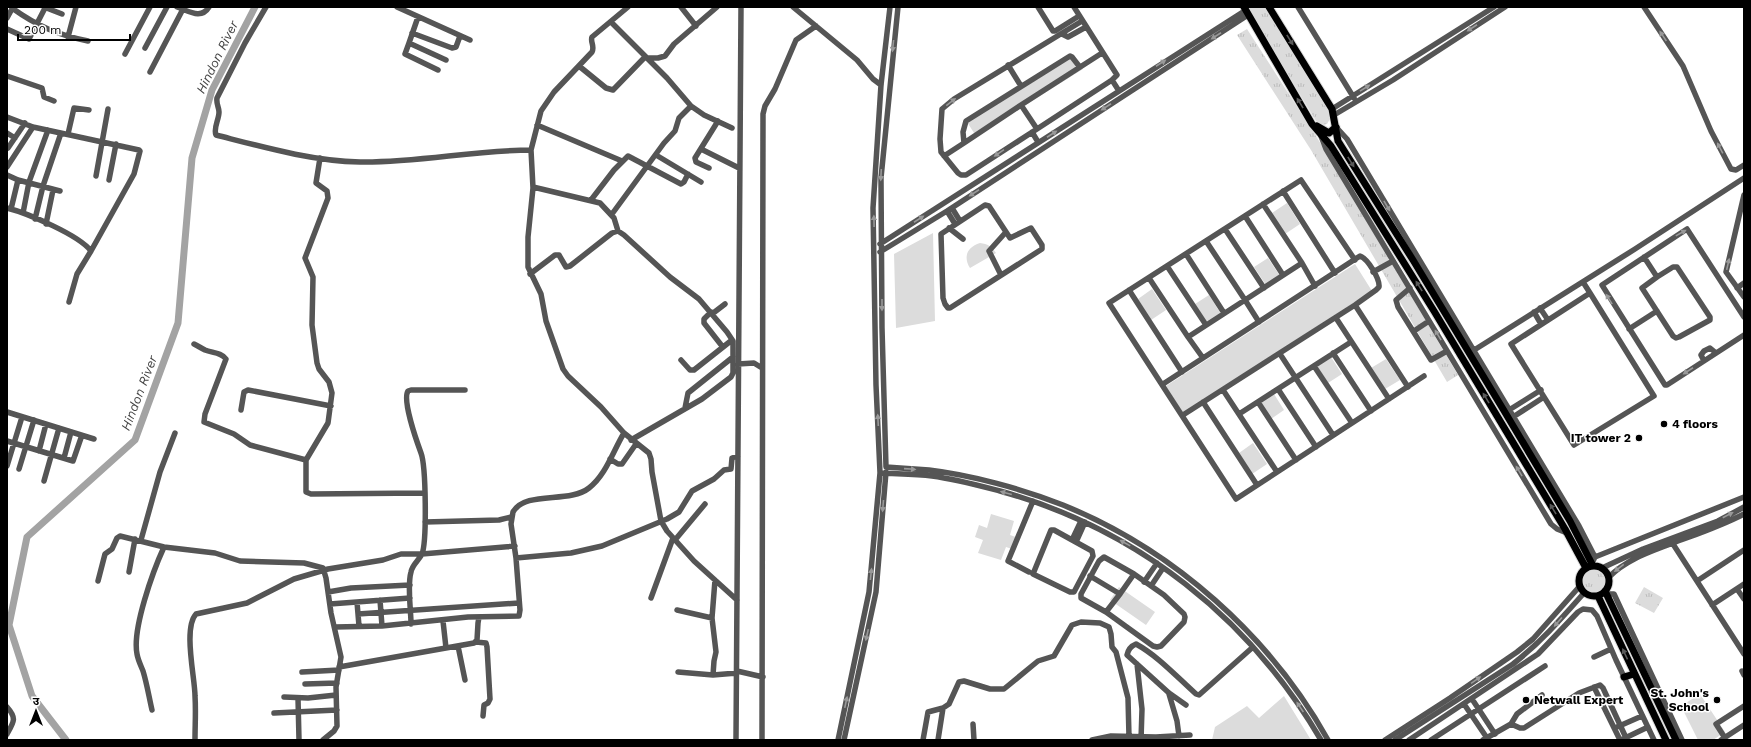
<svg xmlns="http://www.w3.org/2000/svg" width="1751" height="747" viewBox="0 0 1751 747" font-family="'Work Sans','Noto Sans Devanagari',sans-serif">
<style>
.grass{fill:url(#grass-tufts)}
.park{fill:#dcdcdc}
.lines{fill:none;stroke-linecap:round;stroke-linejoin:round}
.river{stroke:#a3a3a3;stroke-width:7}
.major-casing{stroke:#dbdbdb;stroke-width:9}
.minor{stroke:#555;stroke-width:5.5}
.major{stroke:#000;stroke-width:7}
.oneway{fill:#999}
.oneway2{fill:#595959}
.poi-dot{fill:#000;stroke:#fff;stroke-width:1.5}
.labels{text-anchor:middle;dominant-baseline:central;stroke-width:3;stroke-linejoin:round;paint-order:stroke}
.poi-label{font-size:12px;font-weight:bold;fill:#000;stroke:#fff;text-anchor:start}
.water-label{font-size:13px;font-style:italic;fill:#444;stroke:#fff}
</style>
<defs>
<pattern id="grass-tufts" width="24" height="20" patternUnits="userSpaceOnUse"><rect width="24" height="20" fill="#dcdcdc"/><path d="M3 7l-1-3M5 7V3M7 7l1-3M15 17l-1-3M17 17v-4M19 17l1-3" fill="none" stroke="#bbb"/></pattern>
</defs>
<rect width="100%" height="100%" fill="#fff"/>
<!-- grass -->
<path class="grass" d="M1247,7H1266L1330,113L1331,117L1327,124L1323,125L1316,121Z
M1247,29L1321,144L1458,375L1447,382L1311,150L1237,35Z
M1583 581a11 11 0 1 1 22 0a11 11 0 1 1-22 0Z
M1644,587L1663,598L1654,613L1635,603Z"/>
<!-- park -->
<path class="park" d="M1074,55L1083,69L976,136L967,122Z
M1287,203L1300,224L1285,234L1272,213Z
M933,233L935,321L896,328L894,254Z
M980,243C988,244 991,246 996,253L970,268C963,257 967,247 980,243Z
M1268,258L1280,276L1266,285L1254,267Z
M1355,264L1372,291L1183,413L1166,386Z
M1152,289L1166,310L1151,320L1138,299Z
M1209,295L1221,314L1207,323L1195,304Z
M1331,357L1342,374L1328,383L1317,366Z
M1386,359L1400,380L1385,389L1371,368Z
M1274,394L1284,410L1271,419L1260,403Z
M1253,443L1267,464L1252,474L1239,453Z
M991,514L1014,521L1010,535L1019,538L1015,550L1006,547L1001,560L978,553L983,540L975,537L979,525L987,528Z
M1119,587L1155,612L1146,625L1110,600Z
M1700,694L1725,732L1713,740H1698L1681,706Z
M1284,696L1311,740H1212L1215,727L1247,706L1259,718Z"/>
<g class="lines">
<!-- river -->
<path class="river" d="M66,740L32,696L9,625L27,537L135,440L178,323L192,158L212,90L255,7"/>
<!-- major casing -->
<g class="major-casing">
<path id="major" d="M1244,7L1312,124L1331,146L1434,311L1565,529L1586,568
M1269,7L1332,109L1338,141L1413,260L1503,409L1570,521L1593,566
M1317,126L1329,133L1336,127
M1579 581a15 15 0 1 1 30 0a15 15 0 1 1-30 0Z
M1605,591L1676,740
M1598,596L1666,740
M1624,677L1634,674"/>
</g>
<!-- minor -->
<path class="minor" d="M44,7L62,14
M177,7C189,11 201,20 209,7
M266,7L245,43L217,98C216,104 219,107 219,112C219,120 213,128 216,135C263,147 312,161 360,162C417,163 474,150 531,150L533,188L528,237V267L541,294L546,321L563,369L568,376L601,407L624,433L649,453L651,459L652,472L661,521L667,531L694,561L737,600
M397,7L470,40
M681,7L696,26
M793,7L857,60L873,79L881,85
M898,7L881,178L882,328L886,467C900,468 914,469 929,470C971,475 1023,489 1063,505C1174,550 1270,636 1328,740
M1038,7L1053,31H1055L1079,16
M1074,7L1117,75L1112,80L1119,91
M1298,7L1354,98
M1644,7L1683,66L1711,131L1731,169L1736,170L1744,165
M12,8C37,26 58,35 88,41
M418,17L409,43L446,60
M7,18L13,7
M1082,21L954,99L942,109L940,139L941,152L958,173L961,175H966L1037,129L1021,105L1102,53
M611,22L667,78L691,106L704,115L732,128
M7,29L29,39L45,8
M412,33L452,48L456,47L460,36
M1062,34L1068,37L1086,27
M68,37L76,7
M409,43L405,54L438,70
M145,48L167,7
M125,54L150,7
M646,58H658L665,56L674,44L717,7
M1008,65L1021,86
M579,66L606,88L613,90L645,57
M150,72L183,9
M7,76L42,88L44,97L54,101
M1021,105L964,143L963,132L966,121L1070,56L1072,57L1079,66
M1332,109L1494,7
M1334,115L1393,80L1505,7
M7,117L33,127L139,150L140,151L134,174L91,251
M537,125L622,161
M1336,127L1347,139L1579,526L1595,557L1592,563
M1037,129L1112,80
M1032,132L1038,142
M7,133L15,138
M68,134L74,108L89,110
M1321,136L1326,149L1551,524L1557,529L1567,533
M8,148L25,123
M701,149L739,168
M531,150L541,111L554,92L592,52C595,46 590,42 592,37L628,7
M656,155L701,182
M944,156L964,143
M320,158L316,183L327,191L328,198L305,258L313,277L312,325L317,363L319,369L329,382L332,393L328,423L306,460V492L311,494L424,493
M7,167L33,127
M709,168L696,162L695,158L718,121
M7,175L18,180L60,191
M96,176L108,109
M109,180L116,144
M533,187L600,203L614,218L618,231
M1283,191L1335,273
M1744,195L1726,272L1744,297
M591,200L614,170L628,156L681,184L684,182L688,174
M1263,204L1302,263
M985,205L989,206L1010,238L1031,228L1042,245V249L950,308H948L945,304L943,298L941,234Z
M7,208C27,213 79,235 91,251L77,274L69,302
M952,208L960,221
M11,209L18,180
M947,211L955,224
M23,213L29,182L48,130
M612,214L664,143L675,131L679,118L691,106
M1245,216L1283,275
M35,219L43,186L61,133
M46,224L53,190
M949,228L963,239
M1225,229L1264,288
M1206,241L1245,300L1302,263L1315,286
M880,244L1246,10
M880,252L947,211L1248,15
M1186,254L1224,313
M1644,257L1657,277L1673,267H1677L1710,317V320L1679,337L1676,338L1673,336L1642,288L1657,277
M1355,260L1301,180L1109,303L1236,499L1424,376
M1167,266L1206,325
M1373,272L1393,261
M530,274L555,255H559L566,267L570,266L612,233L618,231L624,235L670,277L699,299L727,332L733,341V373L731,377L702,399L631,440
M1001,275L989,251L1006,232
M1149,278L1188,337
M1583,282L1590,293
M1410,288L1396,300L1398,307L1431,360L1447,351
M1737,288L1744,283
M1129,290L1182,372
M1590,293L1654,396L1574,445L1511,344Z
M1355,305L1408,387
M1540,308L1548,320
M711,312L704,319V323L722,346
M1534,312L1541,324
M712,314L725,304
M1744,317L1687,229L1602,285L1665,385H1667L1744,335
M1336,318L1389,399
M1629,329L1657,311
M1414,331L1429,321
M194,344C198,346 201,348 205,350C212,353 221,352 226,359L205,414L204,422L234,434L250,445L306,460
M1471,352L1635,249L1744,178
M1333,353L1371,411
M1280,354L1333,435
M1203,358L1188,337L1245,300L1259,322
M681,360L690,370H694L732,340
M1704,361L1701,355L1704,351L1710,348L1716,353
M738,364L754,363L762,368
M1314,366L1352,423
M1163,384L1360,256C1368,259 1380,279 1379,287L1376,290L1355,305L1183,415
M1278,389L1316,447
M1223,390L1277,472
M1203,402L1257,485
M1258,402L1296,460
M685,408L688,393L733,357
M241,410L244,392L248,390L331,406
M1509,410L1541,390
M7,412L94,439
M1239,414L1351,342
M1513,417L1544,397
M7,441L73,461L82,435
M39,451L46,424
M64,458L71,432
M610,459L618,464H622L636,444
M7,466L22,417
M19,469L34,420
M880,473C897,474 915,474 932,476C955,479 977,485 1000,491C1137,529 1249,617 1321,740
M44,481L59,428
M425,522L499,520L511,517
M1051,530H1054L1092,551L1093,556L1074,592H1070L1033,574Z
M141,540L160,472L175,433
M675,540L705,504
M1072,540L1081,521
M1076,542L1085,522
M1673,544L1744,654
M1104,557L1134,574L1164,595L1184,614L1185,617L1184,622L1161,646L1157,647L1153,646L1106,612L1081,598V594L1099,561Z
M1595,557L1744,497
M516,558L571,553L602,546L667,519L679,512L692,491L714,479L724,470L731,469L732,458L738,456
M1602,568L1643,549L1718,521L1744,507
M129,572L135,539
M1029,572L1008,561L1033,501
M1090,576L1120,594L1106,612
M1609,577C1627,559 1650,552 1673,543C1697,534 1721,526 1744,514
M98,581L105,554L112,549L117,538L120,536L164,547L215,553L240,561L304,563L323,568L326,578L331,613L341,657L336,687L337,726L334,731L323,740
M1697,581L1744,550
M1144,582L1157,563
M1151,586L1163,568
M1737,589L1744,599
M328,592L351,588L410,585
M1120,594L1134,574
M1607,594H1614L1682,740
M651,598L673,538
M380,600L382,626
M357,602L359,626
M330,604L410,598
M1712,605L1744,584
M677,610L712,618
M358,614L519,603
M443,621L446,648
M411,624C411,609 407,586 411,572C412,565 419,560 422,554C427,541 426,466 421,453C417,442 402,400 408,391L411,390H465
M335,627L382,626L468,617L519,616L520,610L516,558L511,524L513,512C526,490 569,504 589,488C606,475 613,451 624,433
M476,642L486,643L487,647L490,699L488,703L484,705L483,716
M458,646L465,680
M1594,657L1611,649
M1137,664L1142,709L1141,740
M339,667L474,643L477,640L478,623L479,617
M737,671L763,677
M1742,671L1744,675
M302,672L339,670
M678,672L713,675L737,673
M713,675L714,661L716,652L712,618L715,580
M305,684L337,683
M1594,687L1620,740
M1169,694L1177,721L1179,736
M284,697L308,698L336,695
M298,698L299,740
M1472,699L1495,734
M1464,704L1487,738
M1186,705L1169,693L1127,655C1128,650 1131,646 1136,644C1158,656 1177,677 1196,694L1199,695L1253,647
M7,707C17,718 14,722 7,734
M152,710C149,697 147,684 143,671C141,666 138,660 137,654C132,629 153,571 164,547
M274,713L337,710
M973,724L974,740
M1511,724L1517,714L1542,695
M1617,727L1642,716
M1725,738L1716,724L1744,706
M1623,739L1648,727
M195,740C195,725 196,711 195,696C195,678 183,628 196,614L247,603L294,579L328,569L383,560L401,554H422L515,546
M736,740L741,7
M762,740L763,114L765,106L775,89L796,40L816,26
M838,740L869,592L880,473L876,385L873,208L881,85L890,7
M844,740L876,592L886,472
M923,740L928,712L943,708L949,704L959,682L964,681L990,689H1004L1038,661L1054,656L1072,625L1081,622L1100,623L1109,627L1111,634L1112,647L1116,652L1128,698L1129,737
M938,740L943,708
M1092,740L1111,736L1156,737L1190,735
M1385,740L1450,698L1517,652L1533,639L1579,587
M1395,740L1513,664C1540,643 1561,619 1584,593
M1409,740L1538,654L1578,612L1583,609L1592,610L1597,616L1616,660L1654,740
M1431,740L1545,666
M1483,740L1511,724L1520,728H1524L1579,693L1600,685L1603,688L1627,740
M1721,740L1744,725"/>
<!-- major -->
<use href="#major" class="major"/>
</g>
<!-- one-way arrows -->
<defs><path id="oneway-solid" d="M-6-.8H1V-3.2L6.5 0L1 3.2V.8H-6Z"/></defs>
<g class="oneway">
<use href="#oneway-solid" transform="translate(1472 28) rotate(147)"/>
<use href="#oneway-solid" transform="translate(1216 36) rotate(147)"/>
<use href="#oneway-solid" transform="translate(1663 36) rotate(-124)"/>
<use href="#oneway-solid" transform="translate(893 46) rotate(96)"/>
<use href="#oneway-solid" transform="translate(1161 63) rotate(-33)"/>
<use href="#oneway-solid" transform="translate(1365 88) rotate(-32)"/>
<use href="#oneway-solid" transform="translate(951 102) rotate(-38)"/>
<use href="#oneway-solid" transform="translate(1106 107) rotate(147)"/>
<use href="#oneway-solid" transform="translate(1052 134) rotate(-33)"/>
<use href="#oneway-solid" transform="translate(1720 148) rotate(-118)"/>
<use href="#oneway-solid" transform="translate(999 153) rotate(146)"/>
<use href="#oneway-solid" transform="translate(881 175) rotate(93)"/>
<use href="#oneway-solid" transform="translate(974 193) rotate(147)"/>
<use href="#oneway-solid" transform="translate(1387 206) rotate(59)"/>
<use href="#oneway-solid" transform="translate(919 219) rotate(-33)"/>
<use href="#oneway-solid" transform="translate(874 221) rotate(-91)"/>
<use href="#oneway-solid" transform="translate(1681 233) rotate(-29)"/>
<use href="#oneway-solid" transform="translate(1728 264) rotate(-77)"/>
<use href="#oneway-solid" transform="translate(1609 299) rotate(-122)"/>
<use href="#oneway-solid" transform="translate(882 305) rotate(90)"/>
<use href="#oneway-solid" transform="translate(1438 335) rotate(-121)"/>
<use href="#oneway-solid" transform="translate(1688 371) rotate(147)"/>
<use href="#oneway-solid" transform="translate(878 420) rotate(-93)"/>
<use href="#oneway-solid" transform="translate(910 469) rotate(4)"/>
<use href="#oneway-solid" transform="translate(1519 471) rotate(-121)"/>
<use href="#oneway-solid" transform="translate(1006 493) rotate(-165)"/>
<use href="#oneway-solid" transform="translate(883 506) rotate(95)"/>
<use href="#oneway-solid" transform="translate(1728 515) rotate(-28)"/>
<use href="#oneway-solid" transform="translate(1125 543) rotate(-151)"/>
<use href="#oneway-solid" transform="translate(1619 568) rotate(142)"/>
<use href="#oneway-solid" transform="translate(871 574) rotate(-84)"/>
<use href="#oneway-solid" transform="translate(1558 622) rotate(131)"/>
<use href="#oneway-solid" transform="translate(867 635) rotate(103)"/>
<use href="#oneway-solid" transform="translate(1476 680) rotate(-35)"/>
<use href="#oneway-solid" transform="translate(846 702) rotate(-78)"/>
<use href="#oneway-solid" transform="translate(1300 707) rotate(-124)"/>
</g>
<g class="oneway2">
<use href="#oneway-solid" transform="translate(1290 40) rotate(58)"/>
<use href="#oneway-solid" transform="translate(1300 103) rotate(-121)"/>
<use href="#oneway-solid" transform="translate(1351 162) rotate(58)"/>
<use href="#oneway-solid" transform="translate(1419 286) rotate(-122)"/>
<use href="#oneway-solid" transform="translate(1486 398) rotate(-121)"/>
<use href="#oneway-solid" transform="translate(1553 509) rotate(-121)"/>
<use href="#oneway-solid" transform="translate(1625 654) rotate(-115)"/>
</g>
<!-- markers -->
<g class="poi-dot">
<circle cx="1664" cy="424" r="4"/>
<circle cx="1639" cy="438" r="4"/>
<circle cx="1526" cy="700" r="4"/>
<circle cx="1717" cy="700" r="4"/>
</g>
<g class="labels">
<!-- poi labels -->
<g class="poi-label">
<text x="1672" y="424">4 floors</text>
<text x="1631" y="438" text-anchor="end">IT tower 2</text>
<text x="1709" y="693" text-anchor="end">St. John's<tspan x="1709" dy="14">School</tspan></text>
<text x="1534" y="700">Netwall Expert</text>
</g>
<!-- water labels -->
<g class="water-label">
<text transform="translate(217 57) rotate(-64)">Hindon River</text>
<text transform="translate(139 393) rotate(-69)">Hindon River</text>
</g>
</g>
<!-- border -->
<rect width="1751" height="747" fill="none" stroke="#000000" stroke-width="16"/>
<!-- north arrow -->
<g transform="translate(36 711)" stroke="#ffffff" stroke-width="3" paint-order="stroke">
<path d="M0-3L7 15L0 10L-7 15Z" fill="#000000"/>
<text y="-6" font-size="11" font-weight="bold" text-anchor="middle" fill="#000000">उ</text>
</g>
<!-- scale -->
<path d="M18 34v6h112v-6" fill="none" stroke="#000000" stroke-width="2"/>
<text x="24" y="34" font-size="12" fill="#000000" stroke="#ffffff" stroke-width="3" paint-order="stroke">200 m</text>
</svg>
